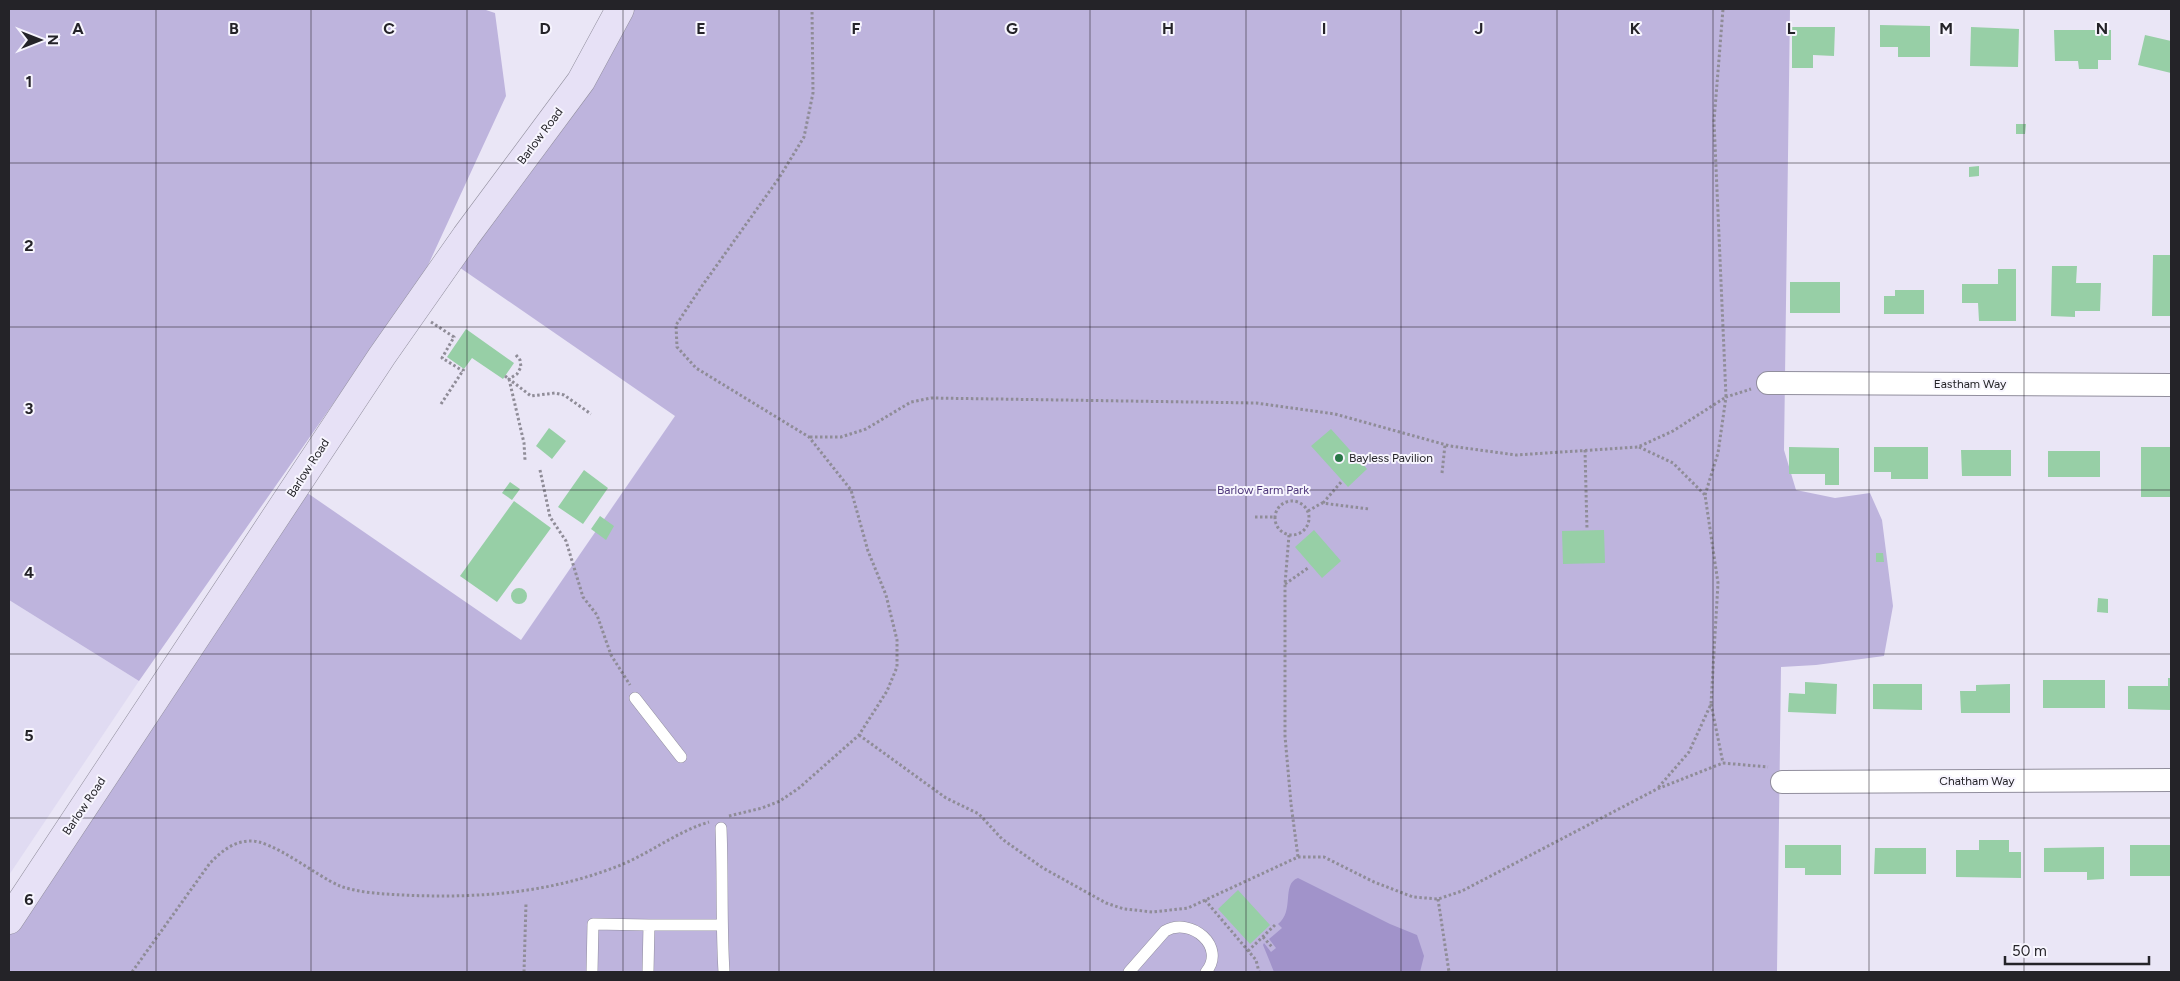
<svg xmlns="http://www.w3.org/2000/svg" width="2180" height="981" viewBox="0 0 2180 981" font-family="Figtree,sans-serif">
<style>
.built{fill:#e0dbf2}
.green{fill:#beb4dd}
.water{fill:#a193ca}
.building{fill:#97cfa6}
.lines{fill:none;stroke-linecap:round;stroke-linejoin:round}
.lane-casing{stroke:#918e9d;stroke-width:12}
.street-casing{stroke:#918e9d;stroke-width:24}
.secondary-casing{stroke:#918e9d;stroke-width:29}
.path{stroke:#8f8c97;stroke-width:3;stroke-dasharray:2.5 2.5;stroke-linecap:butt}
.lane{stroke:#fff;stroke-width:11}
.street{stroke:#fff;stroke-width:22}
.secondary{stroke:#e7e1f6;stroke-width:28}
.grid{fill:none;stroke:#242328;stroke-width:1;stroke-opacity:0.55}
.poi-dot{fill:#2a7747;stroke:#f7f5fe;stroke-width:2}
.labels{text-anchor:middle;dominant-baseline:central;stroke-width:4;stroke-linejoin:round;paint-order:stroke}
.street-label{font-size:12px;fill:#242328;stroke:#f7f5fe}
.poi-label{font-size:12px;fill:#242328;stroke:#f7f5fe;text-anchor:start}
.park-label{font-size:12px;fill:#4d367a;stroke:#f7f5fe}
.grid-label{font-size:16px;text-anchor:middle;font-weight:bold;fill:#242328;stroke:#f7f5fe;stroke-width:4;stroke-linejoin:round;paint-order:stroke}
</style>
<rect width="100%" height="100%" fill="#eae6f6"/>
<!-- built -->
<path class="built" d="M9,600L139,681L9,875Z"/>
<!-- green -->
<path class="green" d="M9,9H483L495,13L506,96L424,274L139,681L9,600Z
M628,9H1790L1784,450L1796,490L1835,498L1870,493L1882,520L1893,606L1884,656L1816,665L1781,667L1777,972H9V932L303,490L521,640L675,416L456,265Z"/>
<!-- water -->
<path class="water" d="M1298,878L1390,924L1417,935L1424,956L1420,972H1274L1263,945L1264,943L1271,952L1276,948L1269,939L1282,928L1278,924C1295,911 1281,884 1298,878Z"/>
<!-- building -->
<path class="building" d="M1880,25L1930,26V57H1898V47H1880Z
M1792,27H1835L1834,56L1813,55V68H1792Z
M1971,27L2019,29L2018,67L1970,66Z
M2054,30H2111V60H2098V69H2079L2078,61H2055Z
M2145,35L2171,41V73L2138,65Z
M2016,124H2026L2025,134H2016Z
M1979,166V176L1969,177V167Z
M2153,255H2171V316H2152Z
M2052,266H2077L2076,283H2101L2100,311H2075V317L2051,316Z
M1998,269H2016V321H1979L1978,303H1962V284H1998Z
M1790,282H1840V313H1790Z
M1895,290H1924V314H1884V296H1895Z
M466,329L514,363L503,379L472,358L464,369L447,357Z
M549,428L566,441L552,459L536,446Z
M1331,429L1367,469L1348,487L1311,446Z
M1789,447L1839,448V485H1825V474H1789Z
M1874,447H1928V479H1891V472H1874Z
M2141,447H2171V497H2141Z
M1961,450H2011V476H1962Z
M2048,451H2100V477H2048Z
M584,470L608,488L583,524L558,507Z
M510,482L520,489L512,500L502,493Z
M514,501L551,528L497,602L460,576Z
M600,516L614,526L606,540L591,529Z
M1314,530L1341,561L1322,578L1295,547Z
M1604,530L1605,563L1563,564L1562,531Z
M1876,553H1883L1884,562H1876Z
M511 596a8 8 0 1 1 16 0a8 8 0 1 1-16 0Z
M2098,598L2108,599V613L2097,612Z
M2168,678H2171V710L2128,709V686H2168Z
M2043,680H2105V708H2043Z
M1805,682L1837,684L1836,714L1788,712L1789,693L1805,694Z
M1873,684H1922V710L1873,709Z
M2010,684V713H1961L1960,691H1976V685Z
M1979,840H2009V852H2021V878L1956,877V850H1979Z
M1785,845H1841V875H1805V868H1785Z
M2130,845H2171V876H2130Z
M2104,847V879L2087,880V872H2044V848Z
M1875,848H1926V874H1874Z
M1238,890L1270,925L1250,944L1218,909Z"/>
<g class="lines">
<!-- lane casing -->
<g class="lane-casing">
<path id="lane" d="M635,698L681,757
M721,828C723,876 721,924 724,972
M649,925H721
M592,972L593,924L649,925L648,972
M1129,972L1165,931C1191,916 1227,947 1206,972"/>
</g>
<!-- street casing -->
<g class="street-casing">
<path id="street" d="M1768,383L2171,385
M1782,782L2171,780"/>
</g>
<!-- secondary casing -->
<g class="secondary-casing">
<path id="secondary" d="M9,920L382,356L466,236L581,81L620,9"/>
</g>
<!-- path -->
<path class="path" d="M431,322L454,337L442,358L463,371
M516,355L520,360L521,367L517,374L509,379L531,396L555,393L564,395L591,414
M505,376L509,379L524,443L525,460
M441,404L464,369
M810,437H841L866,429L911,402L931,398L1256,403L1335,414L1450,446L1516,455L1638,447L1673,431L1726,397L1714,121L1723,9
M1639,447L1673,463L1705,495L1718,583L1711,704L1689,752L1657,789
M1585,450L1587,530
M540,470L550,517L566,541L583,597L597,615L611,655L630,685
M1442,473L1445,445
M1705,495L1718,453L1726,397L1751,389
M1275 518a17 17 0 1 1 34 0a17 17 0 1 1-34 0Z
M1323,503L1342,481
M1308,511L1322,503L1369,509
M1255,517H1275
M1289,535L1285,584V736L1291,804L1298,857
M1285,584L1308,568
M1711,704L1723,763
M859,735L946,798L979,814L1002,839L1043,868L1106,903L1124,909L1153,912L1188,908L1298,857H1324L1374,882L1413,897L1438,899L1462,891L1657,789L1723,763L1768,767
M729,816L762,808L780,801L799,788L859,735L887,691L897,667V640L886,595L868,551L851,490L809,437L696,368L677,347L676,325L702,286L779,178L804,137L813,93L812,9
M1438,899L1449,972
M1205,900L1256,960L1259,972
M1263,937L1272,947
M1248,951L1276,924
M132,972L210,863C221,852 232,842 249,841C272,839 316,876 340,886C354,891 370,893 385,894C463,899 539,896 613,868C647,856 675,832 709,822
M524,972L526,903"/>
<!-- lane -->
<use href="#lane" class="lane"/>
<!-- street -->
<use href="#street" class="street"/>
<!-- secondary -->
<use href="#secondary" class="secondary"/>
</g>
<!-- grid -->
<path class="grid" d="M156,9V972M311,9V972M467,9V972M623,9V972M779,9V972M934,9V972M1090,9V972M1246,9V972M1401,9V972M1557,9V972M1713,9V972M1869,9V972M2024,9V972M9,163H2171M9,327H2171M9,490H2171M9,654H2171M9,818H2171"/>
<!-- markers -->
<circle class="poi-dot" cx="1339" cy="458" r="5"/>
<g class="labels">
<!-- street labels -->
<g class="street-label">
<text transform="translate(540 136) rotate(-53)">Barlow Road</text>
<text x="1970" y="384">Eastham Way</text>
<text transform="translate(308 468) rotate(-57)">Barlow Road</text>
<text x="1977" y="781">Chatham Way</text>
<text transform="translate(84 806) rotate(-56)">Barlow Road</text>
</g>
<!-- poi labels -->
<g class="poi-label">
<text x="1349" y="458">Bayless Pavilion</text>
</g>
<!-- park labels -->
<g class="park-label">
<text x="1263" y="490">Barlow Farm Park</text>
</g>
</g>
<g class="grid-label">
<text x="78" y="34">A</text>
<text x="234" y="34">B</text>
<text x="389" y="34">C</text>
<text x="545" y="34">D</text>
<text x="701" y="34">E</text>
<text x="856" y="34">F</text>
<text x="1012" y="34">G</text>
<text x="1168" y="34">H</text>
<text x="1324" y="34">I</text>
<text x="1479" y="34">J</text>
<text x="1635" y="34">K</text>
<text x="1791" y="34">L</text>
<text x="1946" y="34">M</text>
<text x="2102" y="34">N</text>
<text x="29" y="87">1</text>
<text x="29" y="251">2</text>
<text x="29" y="414">3</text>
<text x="29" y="578">4</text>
<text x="29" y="741">5</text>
<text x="29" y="905">6</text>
</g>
<!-- border -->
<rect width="2180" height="981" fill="none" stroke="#242328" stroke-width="20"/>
<!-- north arrow -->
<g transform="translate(40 40) rotate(90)" stroke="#f7f5fe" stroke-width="4" paint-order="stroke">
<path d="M0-4L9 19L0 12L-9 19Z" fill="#242328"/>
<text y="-8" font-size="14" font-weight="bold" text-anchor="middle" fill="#242328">N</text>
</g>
<!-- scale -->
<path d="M2005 956v8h144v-8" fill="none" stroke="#242328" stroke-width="2.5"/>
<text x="2012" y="956" font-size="15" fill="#242328" stroke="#f7f5fe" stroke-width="4" paint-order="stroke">50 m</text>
</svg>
